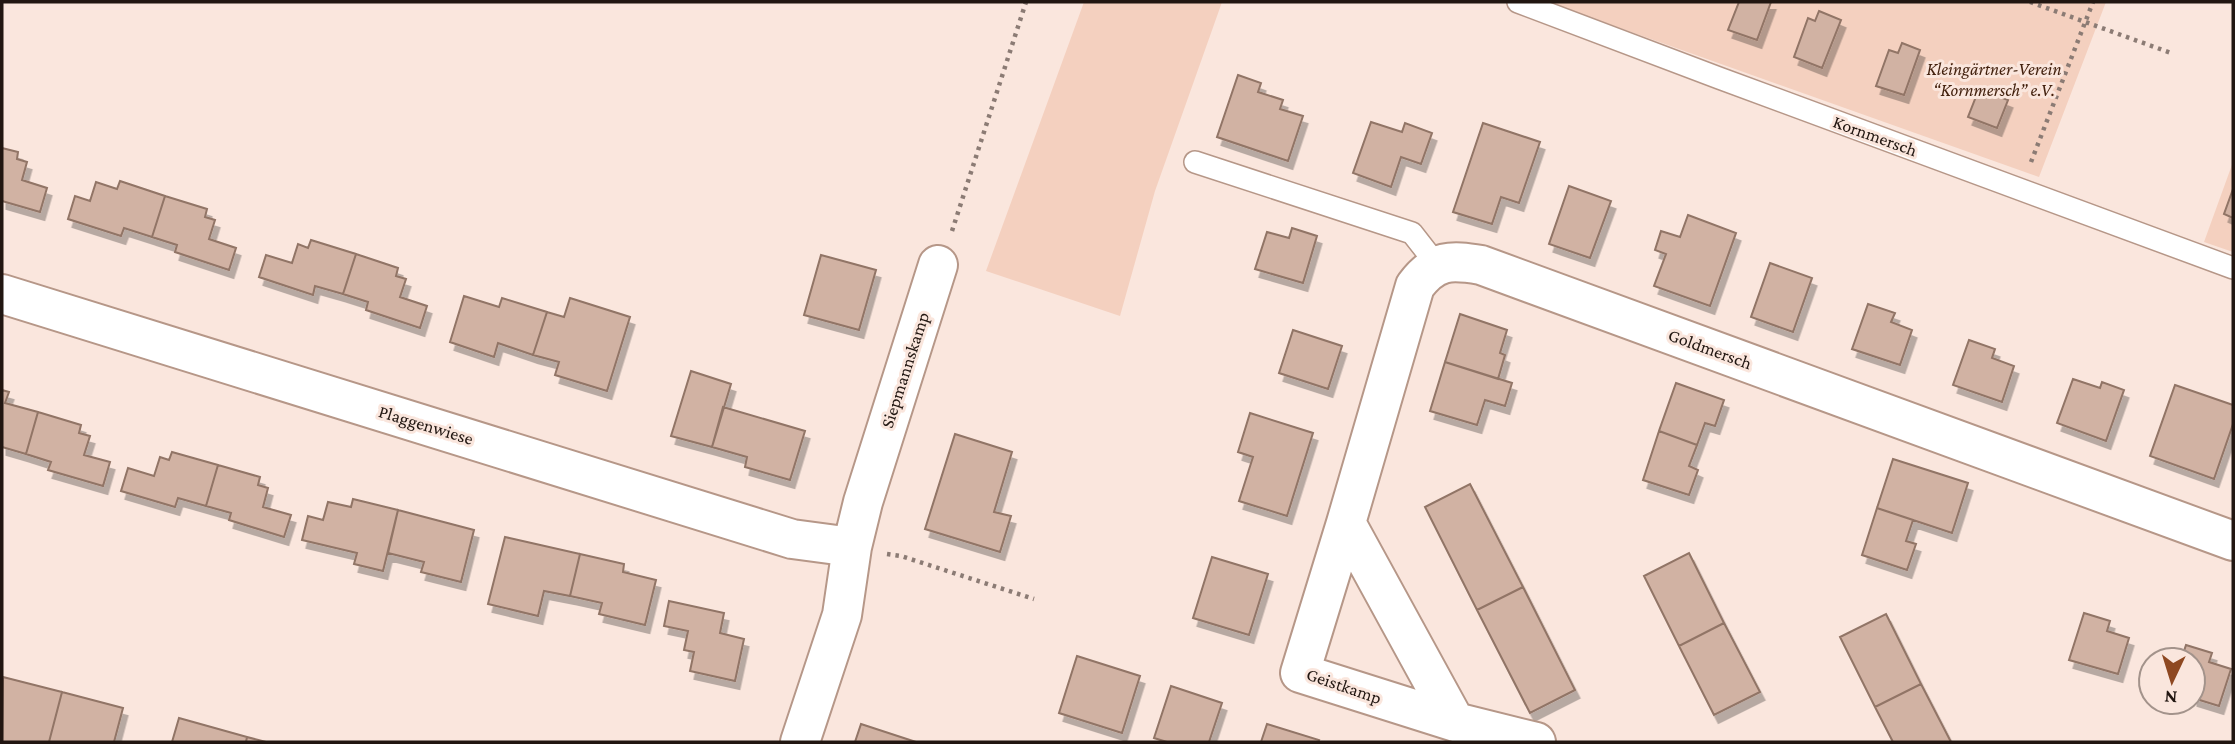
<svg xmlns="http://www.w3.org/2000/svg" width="2235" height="744" viewBox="0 0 2235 744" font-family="'Crimson Pro',serif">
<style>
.green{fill:#f4d0bf}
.building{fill:#d1b2a3;stroke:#917466;stroke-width:2;filter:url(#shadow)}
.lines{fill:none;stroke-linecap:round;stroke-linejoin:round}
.service-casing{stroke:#b69788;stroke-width:24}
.minor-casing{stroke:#b69788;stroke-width:42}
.path{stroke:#8b7b74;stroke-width:4.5;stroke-dasharray:3.5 5;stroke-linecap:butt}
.service{stroke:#fff;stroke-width:21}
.minor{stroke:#fff;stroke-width:38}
.labels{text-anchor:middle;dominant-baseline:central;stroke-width:6;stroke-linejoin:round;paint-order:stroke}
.park-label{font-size:18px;font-style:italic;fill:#411f0c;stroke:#fae6dd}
.street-label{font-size:18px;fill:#211611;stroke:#fae6dd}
</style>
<defs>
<filter id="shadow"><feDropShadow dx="4.5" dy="8" stdDeviation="0" flood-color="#0004"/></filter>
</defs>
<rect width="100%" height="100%" fill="#fae6dd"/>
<!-- green -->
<path class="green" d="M1084,2H1222L1155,191L1120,316L986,271Z
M1547,2H2106L2039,177Z
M2233,162V252L2204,242Z"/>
<!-- building -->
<path class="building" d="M1739,2H1771L1757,40L1728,30Z
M1819,11L1841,20L1822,68L1794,57L1808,18L1815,21Z
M1902,43L1920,50L1904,95L1876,86L1889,50L1898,53Z
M1238,75L1261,83L1258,92L1283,100L1280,109L1303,116L1288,161L1217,137Z
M1979,89L2008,100L1997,128L1968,117Z
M1371,122L1402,132L1405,123L1432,133L1421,164L1401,157L1391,187L1353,173Z
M1483,123L1540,142L1519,203L1501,197L1492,224L1453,212Z
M2,148L18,152L17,159L27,162L22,180L47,188L40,212L2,201Z
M120,181L165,196L152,237L124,228L121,236L68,219L75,196L90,201L96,182L117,189Z
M1569,186L1611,201L1590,258L1549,244Z
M2233,189V218L2224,214Z
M165,196L207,209L205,217L215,220L209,239L236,248L229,270L175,252L177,245L152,237Z
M1688,215L1736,233L1710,306L1654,286L1666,254L1655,250L1661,231L1680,237Z
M1292,228L1317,236L1303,283L1255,269L1267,232L1289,238Z
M311,240L356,254L343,294L315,286L313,295L259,277L266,255L292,263L298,244L308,248Z
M356,254L398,268L396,276L406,279L400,297L427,306L420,328L366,310L368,302L343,294Z
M821,255L876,270L859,330L804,315Z
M1770,263L1812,278L1793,332L1751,317Z
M464,296L499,307L502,298L547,312L533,355L498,343L494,357L450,342Z
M570,298L630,317L607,391L555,375L559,362L533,355L547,312L564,317Z
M1868,304L1895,313L1891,322L1912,330L1900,365L1852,349Z
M1460,314L1507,330L1500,353L1505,355L1498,379L1445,362Z
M1293,330L1342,346L1328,389L1279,373Z
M1969,340L1995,349L1992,358L2014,366L2002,402L1953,385Z
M1445,362L1512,383L1505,406L1485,400L1477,425L1430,411Z
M691,371L731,384L712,447L671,436Z
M2073,379L2100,388L2102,382L2124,390L2106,441L2057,423Z
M1676,383L1724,400L1715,426L1705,423L1697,445L1659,431Z
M2175,385L2233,405V424L2214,479L2150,456Z
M2,390L9,392L5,403L38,412L26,454L2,447Z
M723,407L805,431L790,480L745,467L747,457L712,447Z
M38,412L81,425L79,433L90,436L84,455L110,462L103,486L48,470L51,462L26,454Z
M1250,413L1313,433L1287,516L1239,501L1253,457L1238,452Z
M1659,431L1697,445L1689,466L1698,470L1689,495L1643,480Z
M955,434L1012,452L994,512L1011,516L1000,552L925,529Z
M172,452L218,465L206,506L178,498L175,507L121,491L128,468L154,476L160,457L169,460Z
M1893,459L1968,483L1952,533L1877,508Z
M218,465L260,477L258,485L268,488L263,507L291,515L284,537L229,520L231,513L206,506Z
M1470,484L1523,587L1477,610L1425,507Z
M353,499L398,510L383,571L354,564L357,553L302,540L308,516L323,520L328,502L351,507Z
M1877,508L1913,520L1906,541L1916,544L1907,570L1862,555Z
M398,510L474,530L461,582L421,572L424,562L388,553Z
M505,537L580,554L570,596L544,591L538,616L488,604Z
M1689,553L1724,623L1679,646L1644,576Z
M580,554L624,564L623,572L656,580L645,625L599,614L602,603L570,596Z
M1212,557L1268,574L1249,635L1193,618Z
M1523,587L1575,690L1530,713L1477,610Z
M669,601L724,613L720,633L744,639L735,681L690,671L694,652L684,650L688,631L664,626Z
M2084,613L2110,621L2107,631L2129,638L2118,674L2069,660Z
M1886,614L1921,684L1875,707L1840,637Z
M1724,623L1760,692L1714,715L1679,646Z
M2186,645L2212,653L2209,662L2231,669L2219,706L2193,698V660H2181Z
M1077,656L1140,676L1122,733L1059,713Z
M3,677L62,692L49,742H2Z
M1921,684L1951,742H1893L1875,707Z
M1171,686L1222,703L1209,742H1167L1154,738Z
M62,692L123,708L114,742H49Z
M179,718L247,737L246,742H172Z
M861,724L916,742H855Z
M1267,724L1319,740L1318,742H1261Z
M247,737L266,742H246Z"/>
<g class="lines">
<!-- service casing -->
<g class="service-casing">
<path id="service" d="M1518,2L1719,78L2233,268
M1195,162L1412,233L1437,265"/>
</g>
<!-- minor casing -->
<g class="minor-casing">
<path id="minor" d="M2,294L792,539L852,547
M1346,523L1455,722
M800,742L842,615L852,547L863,502L938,265
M1536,742L1455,722L1300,673L1346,523L1415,286C1435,259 1451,260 1481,265L2233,541"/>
</g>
<!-- path -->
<path class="path" d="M2030,2L2171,53
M2031,162L2093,2
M952,231L1026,2
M887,554L901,556L1034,599"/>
<!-- service -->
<use href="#service" class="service"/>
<!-- minor -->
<use href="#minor" class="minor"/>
</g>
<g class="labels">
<!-- park labels -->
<g class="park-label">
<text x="1994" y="69">Kleingärtner-Verein<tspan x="1994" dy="21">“Kornmersch” e.V.</tspan></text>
</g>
<!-- street labels -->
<g class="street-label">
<text transform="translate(1875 136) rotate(20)">Kornmersch</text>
<text transform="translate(1710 349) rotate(20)">Goldmersch</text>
<text transform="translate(905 370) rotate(-72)">Siepmannskamp</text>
<text transform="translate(426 425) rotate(17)">Plaggenwiese</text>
<text transform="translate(1344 686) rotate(19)">Geistkamp</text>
</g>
</g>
<!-- border -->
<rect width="2235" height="744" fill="none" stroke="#211611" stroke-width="7"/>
<!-- north arrow -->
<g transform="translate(2172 681) rotate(184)"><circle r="33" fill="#fae6dd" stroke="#a3938b" stroke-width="2"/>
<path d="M0-5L12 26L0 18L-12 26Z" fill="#8e4821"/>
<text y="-10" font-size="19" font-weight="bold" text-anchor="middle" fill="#211611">N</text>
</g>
</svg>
